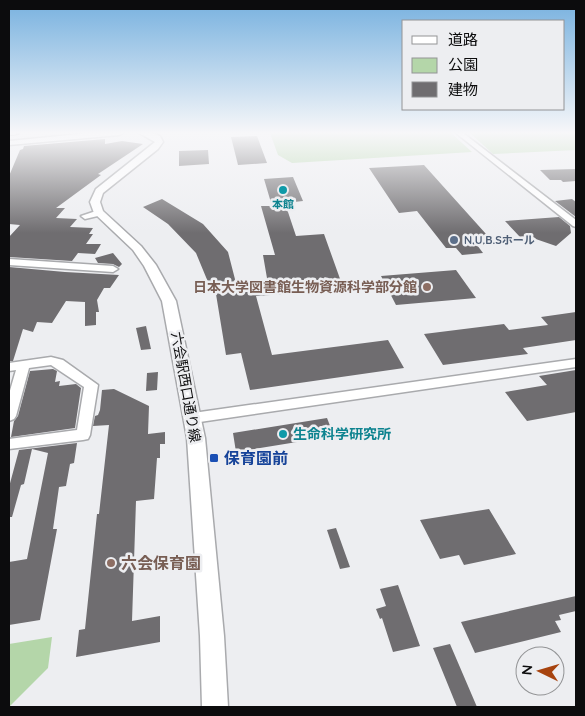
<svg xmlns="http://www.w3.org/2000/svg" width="585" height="716" viewBox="0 0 585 716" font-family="Quicksand,'Noto Sans JP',sans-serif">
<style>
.green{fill:#b4d6a9}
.building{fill:#6f6d70}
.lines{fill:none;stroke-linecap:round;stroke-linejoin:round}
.minor-casing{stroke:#a9aaad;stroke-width:3}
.tertiary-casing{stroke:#a9aaad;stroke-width:3}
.minor{fill:#fff;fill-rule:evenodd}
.tertiary{fill:#fff;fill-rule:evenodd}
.rail-casing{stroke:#4c4d4e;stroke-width:4}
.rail{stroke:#edeef1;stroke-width:2.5;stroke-dasharray:7;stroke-linecap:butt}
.culture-dot{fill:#0f9aa8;stroke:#edeef1;stroke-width:2}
.service-dot{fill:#5c6f8a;stroke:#edeef1;stroke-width:2}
.education-dot{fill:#8d6e63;stroke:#edeef1;stroke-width:2}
.transit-dot{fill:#1a4fb4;stroke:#edeef1;stroke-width:2}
.labels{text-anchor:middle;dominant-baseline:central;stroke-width:5;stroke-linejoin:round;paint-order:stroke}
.far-culture-label{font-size:11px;font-weight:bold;fill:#0d838f;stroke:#edeef1}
.far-service-label{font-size:11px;font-weight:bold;fill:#4e5e75;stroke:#edeef1;text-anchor:start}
.education-label{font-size:14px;font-weight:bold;fill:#785e54;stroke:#edeef1;text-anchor:end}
.street-label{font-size:14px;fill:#0c0c0d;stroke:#edeef1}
.culture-label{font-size:14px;font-weight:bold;fill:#0d838f;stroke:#edeef1;text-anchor:start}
.near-transit-label{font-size:16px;font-weight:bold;fill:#164399;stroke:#edeef1;text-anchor:start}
.near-education-label{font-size:16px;font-weight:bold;fill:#785e54;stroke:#edeef1;text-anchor:start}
</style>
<rect width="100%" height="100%" fill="#edeef1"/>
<!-- green -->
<path class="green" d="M270,133H451L472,152L292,163L278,155Z
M470,133H576V150L493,154Z
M52,637L48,668L9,707V644Z"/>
<!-- building -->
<path class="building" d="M257,136L267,163L238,165L231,137Z
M105,139V144L122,141L143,144L98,174L101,175L56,208H65L56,218L77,219L70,227L93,228L89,234H93L86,244H101L95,254L78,253L72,261L9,257V237L20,225L9,224V176L20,150L23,149L24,146Z
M208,150L209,164L179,166V151Z
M424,165L495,244L477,245L483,253L462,255L456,248H446L417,211L399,213L369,168Z
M576,169V181L563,182L561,180H550L540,170Z
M293,177L303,201L285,203L296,236L324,234L344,290L256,296L272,355L388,340L404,368L250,390L241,353L226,355L214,282H208L196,253L168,224L143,207L162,199L203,224L228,252L237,287L268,284L263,255H275L261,206H272L264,179Z
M572,199L576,202V217L555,201Z
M559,217L570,226L571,233L556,246L527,236L520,237L505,221Z
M113,253L122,264L119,267L113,264L98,263L95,258Z
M9,267L65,272L119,275L110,288H104L97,300L99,312H96V325L85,326V302L66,301L52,323L37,322L33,332L23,329L13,361H9Z
M456,270L476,298L396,305L381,276Z
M576,312V340L523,348L528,354L443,365L424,334L504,324L509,330L548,325L541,317Z
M146,326L151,349L141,350L136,328Z
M53,369L57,371L55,382L60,381L59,386L76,384L81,388L75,428L11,437L14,421L18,416L30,371Z
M576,370V412L527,421L505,392L547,385L539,376Z
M158,372L157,390L146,391L147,373Z
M114,389L149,406L148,434L165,432V444H160V458H157L154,499L136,501L132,621L160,616V642L76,657L79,630L85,629L97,514H99L109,425L93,426L95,416L98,415L100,410L102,390Z
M327,418L334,436L236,452L233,433Z
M77,443L74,463L70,464L66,486L59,487L53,529H57L40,620L9,625V562L27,559L48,453L32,449L24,484L21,485L12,517H9V487L19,450Z
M489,509L516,554L464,565L459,555L440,559L420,520Z
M336,528L350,567L340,569L327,530Z
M398,585L420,646L393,652L382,618L380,619L376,609L386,606L380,589Z
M576,596V611L559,615L561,620L555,621L561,632L475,653L461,622Z
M450,644L477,707H457L433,648Z"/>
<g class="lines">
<!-- minor casing -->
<g class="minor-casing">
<path id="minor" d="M456,133H463L576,220V227L573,226Z
M99,210L102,211V215L85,219L81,216Z
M9,259L113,266L118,269L113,272L9,265Z
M51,357L63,360L98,385L90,435L88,439L83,440L9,449V439L77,430L84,387L51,365L29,368L16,416L14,419L9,421V394L16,370L9,371V363Z
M576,359V367L193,423L188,422L186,418L188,414L193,413Z"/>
</g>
<!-- tertiary casing -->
<g class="tertiary-casing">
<path id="tertiary" d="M90,133H123L119,135L9,145V141Z
M139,133H151L160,136L163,142L158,149L103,193L100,202L103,211L141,246L156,265L176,301L205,438L224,636L228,707H202L200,636L187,438L162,301L144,266L133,250L94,213L90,202L96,189L155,142Z"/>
</g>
<!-- minor -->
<use href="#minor" class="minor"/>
<!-- tertiary -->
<use href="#tertiary" class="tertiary"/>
<!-- rail casing -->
<g class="rail-casing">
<path id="rail" d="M9,134L18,133"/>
</g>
<!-- rail -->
<use href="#rail" class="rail"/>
</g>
<!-- sky -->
<linearGradient id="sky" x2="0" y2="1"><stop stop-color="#77b1df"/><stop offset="0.57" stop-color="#f7f7f9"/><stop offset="1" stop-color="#f7f7f9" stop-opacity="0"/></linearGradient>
<rect width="585" height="233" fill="url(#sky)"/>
<!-- markers -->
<g class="culture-dot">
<circle cx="283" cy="190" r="5"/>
<circle cx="283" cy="434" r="5"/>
</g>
<circle class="service-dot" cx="454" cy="240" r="5"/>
<g class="education-dot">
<circle cx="427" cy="287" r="5"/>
<circle cx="111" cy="563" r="5"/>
</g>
<rect class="transit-dot" x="209" y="453" width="10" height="10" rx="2.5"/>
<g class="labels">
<!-- far-culture labels -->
<g class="far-culture-label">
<text x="283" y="204">本館</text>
</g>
<!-- far-service labels -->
<g class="far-service-label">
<text x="464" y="240">N.U.B.Sホール</text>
</g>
<!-- education labels -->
<g class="education-label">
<text x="417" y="287">日本大学図書館生物資源科学部分館</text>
</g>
<!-- street labels -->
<g class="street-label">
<text transform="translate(186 387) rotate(80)">六会駅西口通り線</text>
</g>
<!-- culture labels -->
<g class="culture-label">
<text x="293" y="434">生命科学研究所</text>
</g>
<!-- near-transit labels -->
<g class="near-transit-label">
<text x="224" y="458">保育園前</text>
</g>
<!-- near-education labels -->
<g class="near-education-label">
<text x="121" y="563">六会保育園</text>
</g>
</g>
<!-- border -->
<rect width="585" height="716" fill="none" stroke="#0c0c0d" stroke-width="20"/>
<!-- legend -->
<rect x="402" y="20" width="162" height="90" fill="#edeef1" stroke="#939496"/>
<rect x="412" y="36" width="25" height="8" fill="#ffffff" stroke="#939496"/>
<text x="448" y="45" font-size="15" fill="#0c0c0d">道路</text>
<rect x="412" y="58" width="25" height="15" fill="#b4d6a9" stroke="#939496"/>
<text x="448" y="70" font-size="15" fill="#0c0c0d">公園</text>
<rect x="412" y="82" width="25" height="15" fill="#6f6d70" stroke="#939496"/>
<text x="448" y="95" font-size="15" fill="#0c0c0d">建物</text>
<!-- north arrow -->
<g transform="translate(540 671) rotate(275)"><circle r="24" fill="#edeef1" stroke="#939496"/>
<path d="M0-4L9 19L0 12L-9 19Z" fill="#a7430e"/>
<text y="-8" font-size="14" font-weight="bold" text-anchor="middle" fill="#0c0c0d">N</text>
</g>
</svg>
